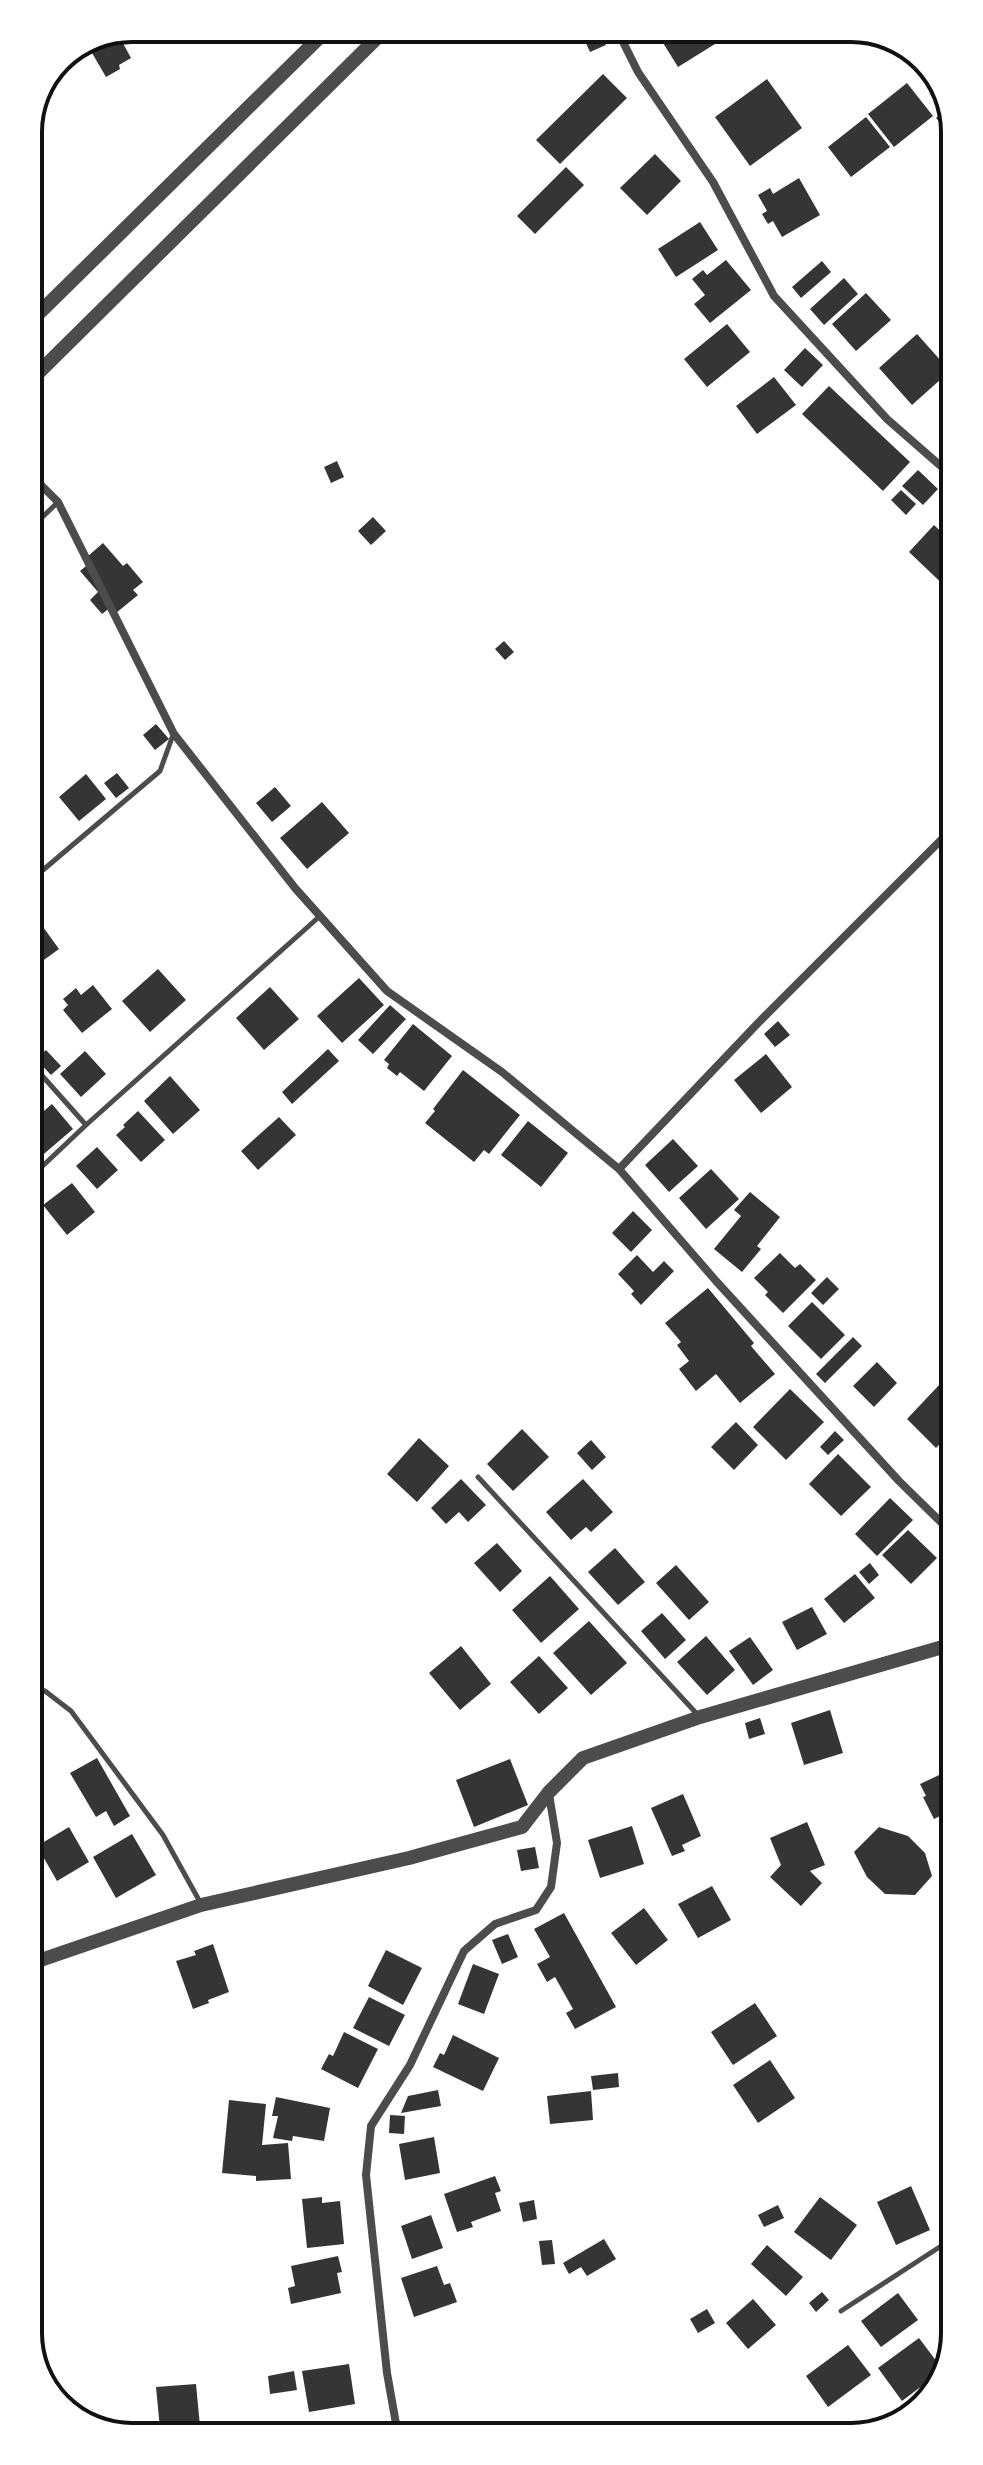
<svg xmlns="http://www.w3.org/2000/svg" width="983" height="2465" viewBox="0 0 983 2465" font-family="'DM Sans',sans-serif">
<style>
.building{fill:#353535}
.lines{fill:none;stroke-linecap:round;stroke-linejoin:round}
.service{stroke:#4c4c4c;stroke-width:5}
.minor{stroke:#4c4c4c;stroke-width:8}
.tertiary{stroke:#4c4c4c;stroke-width:14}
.rim{fill:none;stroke:#111;stroke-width:4}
</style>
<rect width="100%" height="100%" fill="#fff"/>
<!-- building -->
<path class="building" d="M579,28H598L606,45L590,52Z
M658,28H705L715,44L678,67L655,30Z
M118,34L131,58L119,65L120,69L106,77L88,46Z
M603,74L627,98L560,164L536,140Z
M767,79L802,128L750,166L715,117Z
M907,83L933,116L894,147L868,114Z
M42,95L46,105L36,109Z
M950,106V134L936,118Z
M866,117L890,147L851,177L828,147Z
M655,154L681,181L647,215L620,188Z
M566,167L584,185L535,234L517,216Z
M799,178L820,215L782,237L773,221L768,224L762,214L767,211L758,195L770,188L773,194Z
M950,193V221L947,223L940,215L950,207L943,199Z
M700,222L718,250L676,277L658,249Z
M726,260L751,290L710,323L694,304L705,295L692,279L703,270L707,275Z
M822,261L831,272L801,298L792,287Z
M844,278L858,294L824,325L810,309Z
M866,293L891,320L856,351L832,324Z
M727,324L750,352L707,387L684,359Z
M917,334L950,371L912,405L879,368Z
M805,348L823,365L802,387L784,370Z
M774,377L796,405L757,434L736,406Z
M829,386L910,462L883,491L802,414Z
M337,461L344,477L331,483L324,467Z
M918,470L938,489L923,505L902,486Z
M901,490L916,504L906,515L891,500Z
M373,517L386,531L371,545L358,531Z
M934,525L951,541V592L909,552Z
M103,543L123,566L127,563L143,582L133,590L138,595L116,613L111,607L102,614L90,600L98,592L80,571L91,562L87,557Z
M504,641L514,652L505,660L495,649Z
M156,724L169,739L155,750L143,735Z
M117,773L129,788L116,798L104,783Z
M86,774L106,799L79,821L59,797Z
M275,787L291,806L272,822L256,803Z
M322,802L349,833L307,869L280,838Z
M33,913L59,949L30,970V915Z
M158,969L186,1000L150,1032L122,1001Z
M359,978L384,1005L342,1043L317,1016Z
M93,985L112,1009L82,1033L63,1010L68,1005L63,999L76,988L81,995Z
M270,987L299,1019L264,1050L236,1018Z
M390,1005L406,1019L373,1054L358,1040Z
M778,1021L790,1035L775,1047L764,1034Z
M413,1024L452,1056L424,1091L400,1072L397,1076L387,1068L389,1064L384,1060Z
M328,1049L339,1061L292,1104L282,1092Z
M46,1050L61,1066L51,1075L36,1059Z
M85,1051L106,1074L81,1097L60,1074Z
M766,1054L792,1087L761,1113L734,1080Z
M463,1070L520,1115L489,1154L484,1150L474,1162L425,1123L435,1111L433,1109Z
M170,1076L200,1110L173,1134L144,1101Z
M52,1104L73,1129L38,1159L31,1151V1122Z
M138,1111L165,1140L141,1162L116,1135L125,1127L123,1125Z
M279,1117L296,1135L258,1170L241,1151Z
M528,1121L568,1153L541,1187L501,1155Z
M673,1139L698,1166L669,1192L645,1165Z
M97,1147L118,1170L97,1189L76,1166Z
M711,1169L739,1199L706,1229L679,1198Z
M72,1183L95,1212L67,1235L43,1205Z
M750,1192L780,1217L757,1246L761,1249L742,1272L714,1249L741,1216L734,1210Z
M633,1211L652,1230L631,1252L612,1233Z
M780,1253L795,1268L800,1264L816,1280L783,1313L765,1295L768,1292L754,1278Z
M637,1255L653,1272L664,1261L674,1271L641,1305L631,1294L634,1291L618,1274Z
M827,1277L839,1289L823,1305L811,1293Z
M708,1288L754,1343L751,1346L775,1374L740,1403L716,1374L696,1391L679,1369L689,1361L677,1345L681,1342L665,1323Z
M812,1302L845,1335L821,1359L788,1326Z
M853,1337L862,1346L825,1383L816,1374Z
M877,1362L897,1383L874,1407L853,1386Z
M940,1384L953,1397L946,1404L953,1411V1430L936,1448L907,1419Z
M790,1389L824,1422L786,1460L753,1427Z
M736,1422L758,1445L734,1470L711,1447Z
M522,1429L549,1457L513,1491L487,1464Z
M835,1431L844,1440L828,1455L820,1447Z
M419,1438L449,1466L417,1502L387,1474Z
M591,1440L606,1457L592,1470L577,1453Z
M838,1454L871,1487L841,1516L809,1484Z
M461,1479L486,1505L468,1522L459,1512L446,1524L431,1508Z
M583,1479L613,1512L591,1532L586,1527L571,1540L546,1512Z
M890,1498L913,1520L877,1556L855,1534Z
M908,1530L937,1558L911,1584L882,1555Z
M497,1543L522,1571L500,1592L474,1563Z
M615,1548L645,1582L618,1605L588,1572Z
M870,1563L879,1575L869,1584L859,1572Z
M676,1565L709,1602L689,1620L656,1583Z
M855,1574L875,1598L844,1623L824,1599Z
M550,1576L579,1609L541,1643L512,1610Z
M812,1607L827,1634L797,1650L782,1622Z
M662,1613L686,1640L665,1659L641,1631Z
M589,1621L627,1663L591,1695L553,1653Z
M706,1636L735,1670L707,1695L677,1662Z
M750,1637L773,1670L753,1685L729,1651Z
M461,1646L491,1684L460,1710L429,1673Z
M539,1656L568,1688L539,1714L510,1682Z
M830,1710L843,1753L804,1765L791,1723Z
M760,1718L765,1734L749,1739L745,1723Z
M97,1758L130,1816L114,1826L106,1811L96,1817L70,1773Z
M510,1759L528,1805L474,1827L456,1780Z
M954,1768V1809L934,1819L923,1797L926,1796L920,1784Z
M683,1794L701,1836L682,1845L685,1851L672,1856L651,1808Z
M807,1822L825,1865L810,1871L822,1883L801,1906L770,1877L781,1865L770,1838Z
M632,1826L644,1864L600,1878L588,1840Z
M69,1827L89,1862L57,1881L37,1846Z
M879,1827L908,1836L925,1853L932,1876L915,1895L885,1894L867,1877L854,1852Z
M132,1834L156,1875L116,1898L93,1857Z
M535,1847L539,1868L521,1871L517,1850Z
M712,1886L731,1920L698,1938L678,1904Z
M644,1908L668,1940L636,1965L611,1933Z
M564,1913L616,2007L575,2029L566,2013L573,2009L555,1977L547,1982L537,1964L550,1957L534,1929Z
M508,1934L518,1957L502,1964L492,1940Z
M213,1944L229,1992L208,2000L209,2003L193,2009L176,1961L196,1955L194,1951Z
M386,1950L422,1968L403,2005L368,1986Z
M473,1964L499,1974L484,2014L458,2004Z
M369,1997L405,2015L389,2046L353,2028Z
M755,2003L777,2036L733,2065L711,2032Z
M344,2032L378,2049L358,2088L321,2069L329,2054L333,2056Z
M453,2035L499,2058L483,2091L433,2067L440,2053L444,2055Z
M770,2060L795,2098L758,2123L733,2085Z
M618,2073L619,2087L593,2090L591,2076Z
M438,2090L441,2106L401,2113L408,2096Z
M591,2091L593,2120L550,2124L547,2096Z
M276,2097L330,2108L324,2141L293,2136L292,2141L273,2138L278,2116H272Z
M229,2100L266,2104L262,2145L288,2143L291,2179L256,2181V2176L222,2173Z
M390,2115L405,2116L404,2134L389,2133Z
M434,2137L440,2173L405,2180L399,2144Z
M495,2176L501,2191L495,2193L501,2211L471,2222L473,2227L457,2232L444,2194Z
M911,2186L930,2230L896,2245L877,2202Z
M322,2197V2203L340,2201L344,2244L307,2248L302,2199Z
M820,2197L857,2225L831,2260L794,2232Z
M534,2200L537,2219L523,2222L519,2203Z
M778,2205L784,2218L764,2227L758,2215Z
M431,2215L443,2248L412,2259L401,2226Z
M604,2239L616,2259L587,2276L581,2267L569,2274L563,2263Z
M552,2240L555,2264L542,2265L539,2241Z
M767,2245L803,2277L786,2296L751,2264Z
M338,2256L342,2272L337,2273L341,2293L291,2304L288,2288L295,2286L291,2266Z
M437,2266L444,2285L450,2283L457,2302L414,2317L401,2278Z
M822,2292L829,2300L816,2312L809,2303Z
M898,2293L918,2320L881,2347L861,2321Z
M753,2299L776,2325L748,2349L726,2323Z
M707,2309L715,2323L698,2333L690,2319Z
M919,2338L943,2370L902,2401L878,2368Z
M848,2345L871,2375L828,2407L806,2376Z
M349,2364L355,2404L309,2412L302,2371Z
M294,2371L297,2390L270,2394L268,2376Z
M196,2384L200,2426L160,2429L156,2387Z"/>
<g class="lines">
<!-- service -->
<path class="service" d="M29,530L57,503
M30,881L160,771L173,735
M30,1062L86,1125
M31,1177L86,1125L320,916
M478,1477L697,1714
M45,1691L71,1711L163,1835L200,1902
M841,2311L955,2237"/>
<!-- minor -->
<path class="minor" d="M616,28L638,72L713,182L774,296L887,419L951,475
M29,473L58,502L174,734L295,888L387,991L502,1072L619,1169L716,1281L899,1481L953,1534
M619,1169L759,1022L951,830
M398,2435L387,2373L366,2175L371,2126L410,2065L464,1951L495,1924L536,1910L551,1887L557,1843L549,1794"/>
<!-- tertiary -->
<path class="tertiary" d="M29,323L329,28
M29,382L387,28
M32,1963L201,1905L409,1858L522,1827L549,1792L583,1758L700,1717L953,1644"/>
</g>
<!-- crop -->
<path d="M0 0H983V2465H0ZM132 42H851A90 90 0 0 1 941 132V2333A90 90 0 0 1 851 2423H132A90 90 0 0 1 42 2333V132A90 90 0 0 1 132 42Z" fill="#fff" fill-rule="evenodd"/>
<path class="rim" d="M132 42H851A90 90 0 0 1 941 132V2333A90 90 0 0 1 851 2423H132A90 90 0 0 1 42 2333V132A90 90 0 0 1 132 42Z"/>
</svg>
